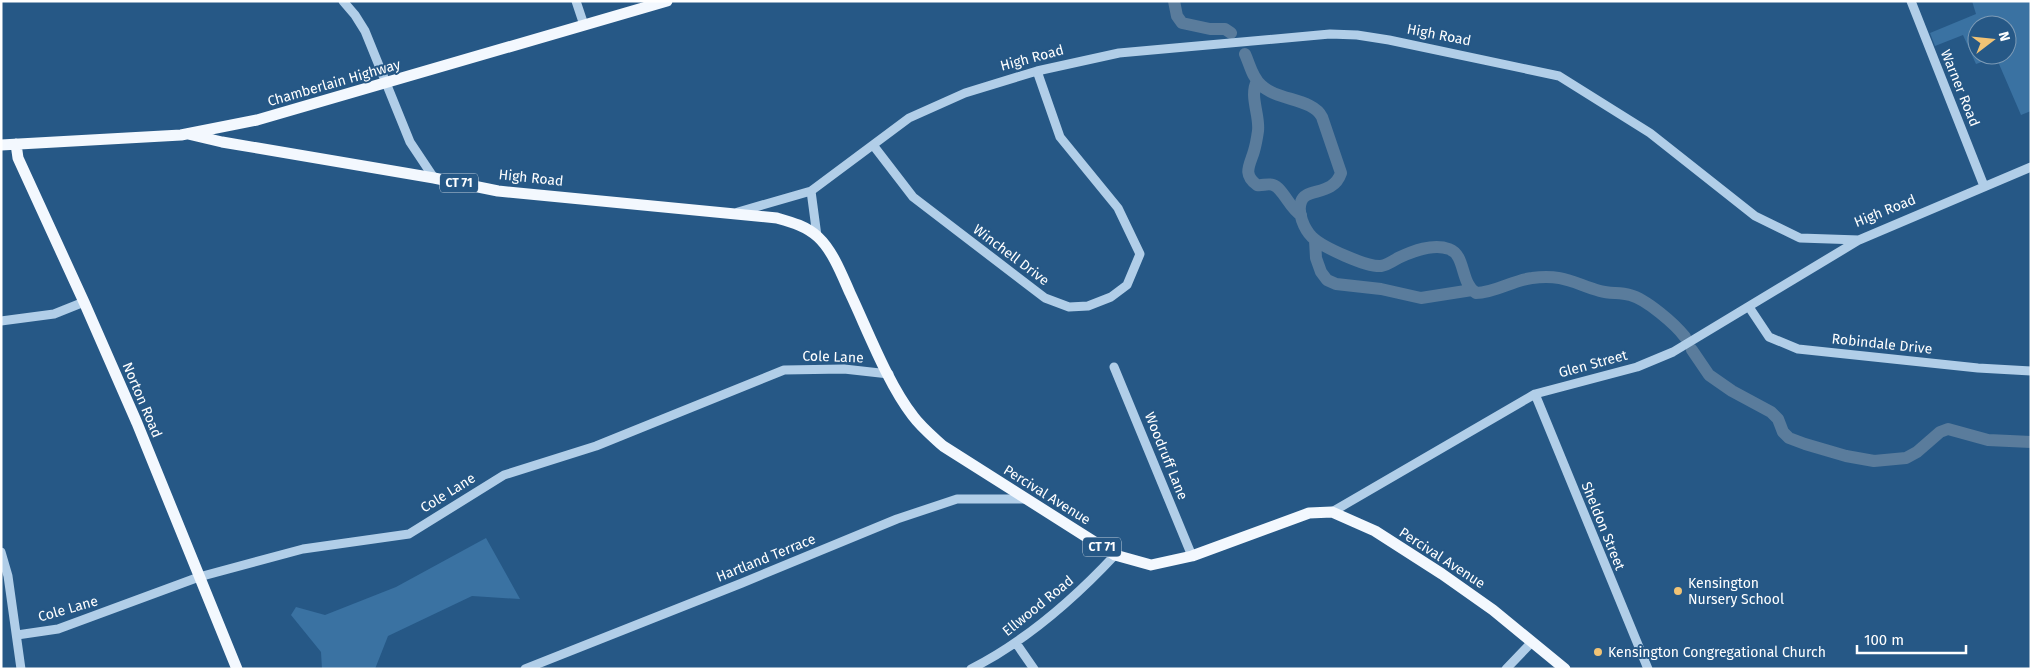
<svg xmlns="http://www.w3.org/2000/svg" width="2032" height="670" viewBox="0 0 2032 670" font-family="'Fira Sans',sans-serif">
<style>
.green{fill:#3a72a2;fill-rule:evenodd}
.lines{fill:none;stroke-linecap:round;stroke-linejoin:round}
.river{stroke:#5a7c9c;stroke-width:12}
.minor{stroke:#b1cee8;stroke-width:9}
.major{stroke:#f3f8fe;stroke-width:11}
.poi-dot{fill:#f1c375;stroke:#265886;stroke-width:2}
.labels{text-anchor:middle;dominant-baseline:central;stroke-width:4;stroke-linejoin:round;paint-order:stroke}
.shield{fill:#265886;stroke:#becddb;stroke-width:1}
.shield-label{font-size:12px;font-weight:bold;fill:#fff}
.street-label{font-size:14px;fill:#fff;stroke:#265886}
.poi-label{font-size:14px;fill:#fff;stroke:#265886;text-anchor:start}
</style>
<rect width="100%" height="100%" fill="#265886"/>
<!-- green -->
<path class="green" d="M1972,1H2031V111L2021,115L1996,57L1976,64L1963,35L1935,46L1930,33L1976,14ZM1977,25H2007V55H1977Z
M486,538L520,599L472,596L388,636L375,669H322L321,652L291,615L296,607L325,615L396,587Z"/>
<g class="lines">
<!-- river -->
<path class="river" d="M1174,1L1177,16L1182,23L1210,29H1225L1231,33
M1245,54C1250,65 1252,77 1261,85C1277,101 1313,98 1322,117L1341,173C1333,197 1305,187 1301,202C1297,212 1304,229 1312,237C1322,247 1366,267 1381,266C1387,265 1393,261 1398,258C1413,251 1433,243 1449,249C1466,255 1460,283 1476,293C1495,293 1513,280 1532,278C1563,274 1573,283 1600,291C1610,294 1620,292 1630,295C1646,299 1675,324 1685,337
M1257,81C1249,96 1260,115 1258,131C1257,138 1256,144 1254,151C1250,165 1242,174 1257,185C1262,186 1268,183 1273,185C1283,188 1290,209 1301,215
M1315,240L1316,258L1321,272L1327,280L1336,284L1381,289L1421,298L1472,290
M1692,350L1709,375L1732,391L1771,412L1778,419L1783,432L1789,438L1805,444L1846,456L1874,461L1906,458L1917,452L1940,432L1948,429L1988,440L2031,442"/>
<!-- minor -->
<path class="minor" d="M343,1L355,15L365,31L410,142L434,178
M576,1L584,25
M1911,1L1984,186
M873,145L913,197L1045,298L1069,307L1088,306L1111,297L1127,285L1140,254L1118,208L1060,137L1037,71
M811,191L817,236
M738,212L811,191L909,118L965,93L1037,71L1119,53L1330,34L1357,35L1389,40L1559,76L1650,133L1755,216L1800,238L1859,240L2031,167
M1749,307L1769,337L1798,349L1978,368L2031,371
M1,321L54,314L84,302
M1114,367L1192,556
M1535,394L1648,669
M1332,512L1535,394L1637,367L1673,352L1859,240
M1,552L8,576L21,669
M17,635L58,629L199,577L303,549L409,534L504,475L596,446L784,370L844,369L889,374
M1016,643L1034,669
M525,669L742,583L897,519L957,499H1024
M971,669C1026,641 1073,600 1115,555
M1506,669L1532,642"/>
<!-- major -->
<path class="major" d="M188,134L222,142L434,178L498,191L777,218C791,222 806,226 818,237C833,251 842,275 850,293C868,331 888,384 913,416C921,427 932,436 943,446L1115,555L1151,565L1192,556L1309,513L1332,512L1375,531L1442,574L1493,610L1565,669
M16,144L18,158L84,302L137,423L237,669
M1,145L181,135L257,120L667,1"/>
</g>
<!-- markers -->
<g class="poi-dot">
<circle cx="1678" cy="591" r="5"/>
<circle cx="1598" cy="652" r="5"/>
</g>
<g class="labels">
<!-- shield labels -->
<g class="shield">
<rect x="440" y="173.5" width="38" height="19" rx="4"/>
<rect x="1083" y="537.5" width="38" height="19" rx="4"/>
</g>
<g class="shield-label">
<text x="459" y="183">CT 71</text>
<text x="1102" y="547">CT 71</text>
</g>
<!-- street labels -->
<g class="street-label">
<text transform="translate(1439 35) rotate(11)">High Road</text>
<text transform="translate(1032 58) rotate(-15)">High Road</text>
<text transform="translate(334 83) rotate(-16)">Chamberlain Highway</text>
<text transform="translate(1960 88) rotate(68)">Warner Road</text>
<text transform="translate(531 178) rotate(6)">High Road</text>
<text transform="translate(1885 211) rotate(-22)">High Road</text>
<text transform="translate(1011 255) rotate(37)">Winchell Drive</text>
<text transform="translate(1882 344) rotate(6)">Robindale Drive</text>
<text transform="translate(833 357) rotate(2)">Cole Lane</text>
<text transform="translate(1593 364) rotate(-15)">Glen Street</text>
<text transform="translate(142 400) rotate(67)">Norton Road</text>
<text transform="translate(1166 456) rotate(68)">Woodruff Lane</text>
<text transform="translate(448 493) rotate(-32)">Cole Lane</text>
<text transform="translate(1047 495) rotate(32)">Percival Avenue</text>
<text transform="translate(1603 526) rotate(68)">Sheldon Street</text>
<text transform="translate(766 558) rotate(-22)">Hartland Terrace</text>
<text transform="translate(1442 558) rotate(33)">Percival Avenue</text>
<text transform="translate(1038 606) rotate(-39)">Ellwood Road</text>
<text transform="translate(68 609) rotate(-16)">Cole Lane</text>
</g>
<!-- poi labels -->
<g class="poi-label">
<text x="1688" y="583">Kensington<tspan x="1688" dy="16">Nursery School</tspan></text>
<text x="1608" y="652">Kensington Congregational Church</text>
</g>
</g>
<!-- border -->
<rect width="2032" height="670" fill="none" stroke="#ffffff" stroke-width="5"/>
<!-- north arrow -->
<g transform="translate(1992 40) rotate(74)"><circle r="24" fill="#265886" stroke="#7d9bb6"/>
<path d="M0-4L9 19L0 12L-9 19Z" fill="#f1c375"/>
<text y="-8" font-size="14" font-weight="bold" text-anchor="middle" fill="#ffffff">N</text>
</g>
<!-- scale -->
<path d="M1857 645v8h109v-8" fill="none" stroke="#ffffff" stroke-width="2.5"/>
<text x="1864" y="645" font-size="15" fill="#ffffff" stroke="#265886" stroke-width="4" paint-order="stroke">100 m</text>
</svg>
